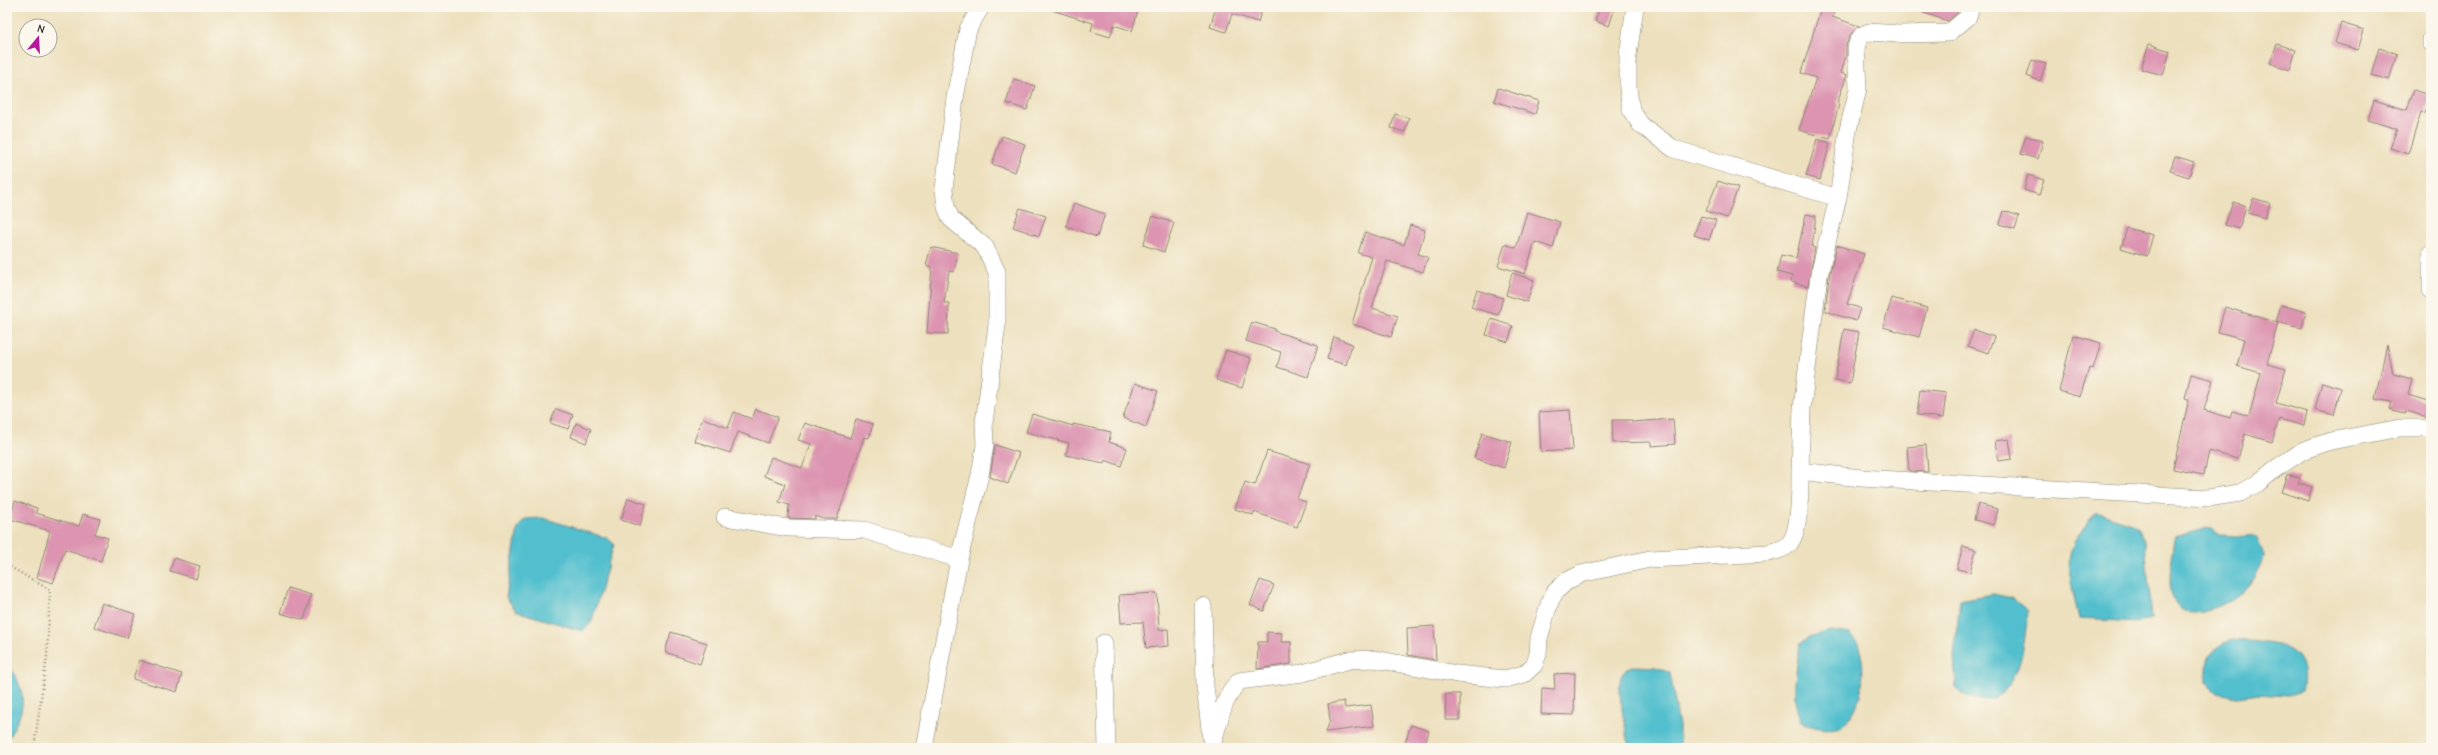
<svg xmlns="http://www.w3.org/2000/svg" width="2438" height="755" viewBox="0 0 2438 755" font-family="'Comic Neue',sans-serif">
<style>
.water{fill:#53bfce;stroke:#3f757c}
.building{fill:#dc94b0}
.lines{fill:none;stroke-linecap:round;stroke-linejoin:round}
.street-casing{stroke:#8c8674;stroke-width:18}
.path{stroke:#8c8674;stroke-width:2.5;stroke-dasharray:1 3;stroke-linecap:butt}
.street{stroke:#fff;stroke-width:17}
</style>
<rect width="100%" height="100%" fill="#fbf7ec"/>
<filter id="ink" filterUnits="userSpaceOnUse"><feTurbulence type="fractalNoise" baseFrequency=".025" numOctaves="2"/><feDisplacementMap in="SourceGraphic" scale="8" xChannelSelector="R" yChannelSelector="G"/><feConvolveMatrix kernelMatrix="1 2 1 2 8 2 1 2 1" color-interpolation-filters="sRGB"/></filter>
<filter id="wash" filterUnits="userSpaceOnUse"><feTurbulence type="fractalNoise" baseFrequency=".012" numOctaves="4" result="noise"/><feDisplacementMap in="SourceGraphic" scale="16" xChannelSelector="R" yChannelSelector="G"/><feGaussianBlur stdDeviation="0.9" result="paint"/><feColorMatrix in="noise" values="0 0 0 0 0 0 0 0 0 0 0 0 0 0 0 0 0 1.4 0 .05"/><feComposite in="paint" operator="in"/></filter>
<g filter="url(#wash)">
<rect width="100%" height="100%" fill="#ede0be"/>
<!-- water -->
<path class="water" d="M2096,512L2138,526L2145,543L2152,619L2139,622L2079,619C2075,599 2067,575 2070,554C2073,539 2087,524 2096,512Z
M543,518L607,538L614,544L591,623L582,631L516,611L506,597L518,528L525,519Z
M2208,528L2218,535L2255,537C2259,543 2263,549 2263,557C2263,562 2250,585 2246,589C2235,601 2186,625 2175,603C2165,583 2173,558 2175,537Z
M1992,594L2012,598L2028,611C2025,637 2022,692 1989,699C1976,702 1966,697 1956,688L1954,655L1960,600Z
M1831,631L1850,634C1853,638 1858,642 1859,647C1867,671 1863,711 1841,726C1831,732 1812,727 1802,723C1789,699 1797,669 1800,643L1812,636Z
M2232,640C2271,643 2312,641 2302,692L2288,696L2259,694L2237,697L2217,693L2207,684C2207,657 2206,650 2232,640Z
M7,666C14,671 16,676 19,684C28,706 18,720 7,740Z
M1633,666L1656,667L1670,673L1679,726V748H1630C1627,733 1613,682 1624,671C1626,669 1630,667 1633,666Z"/>
<g id="blocks">
<!-- building -->
<path class="building" d="M1052,7H1139L1132,31L1114,25L1110,37L1091,31L1093,23L1052,10Z
M1216,7L1220,9L1263,7L1258,22L1232,14L1226,32L1210,27Z
M1600,7L1614,11L1609,26L1595,21Z
M1915,7H1959L1957,13L1948,21L1915,10Z
M1821,8L1834,13L1832,17L1859,26L1850,35L1846,45V56L1841,73L1847,75L1837,103L1839,104L1830,139L1799,130L1816,78L1801,73Z
M2341,23L2364,30L2358,50L2335,43Z
M2149,44L2170,51L2163,75L2141,69Z
M2277,44L2296,50L2290,70L2270,63Z
M2379,48L2397,54L2389,80L2371,75Z
M2032,60L2046,64L2040,81L2027,76Z
M1014,79L1035,86L1027,110L1006,103Z
M1498,88L1539,101L1535,114L1494,101Z
M2414,90L2431,96L2425,113L2421,112L2408,154L2390,148L2397,129L2368,120L2374,100L2407,110Z
M1395,114L1409,118L1405,132L1391,128Z
M1002,136L1025,144L1015,172L992,164Z
M2026,136L2043,141L2038,159L2020,154Z
M1817,139L1830,143L1820,180L1806,176Z
M2175,156L2194,162L2189,177L2170,171Z
M2028,175L2044,180L2039,195L2024,190Z
M1718,181L1738,188L1727,218L1706,211Z
M2253,198L2270,203L2265,218L2248,213Z
M2233,202L2246,206L2239,229L2225,225Z
M1074,203L1105,214L1097,237L1066,226Z
M1020,208L1046,216L1039,236L1013,227Z
M2004,211L2019,216L2015,229L2000,224Z
M1527,212L1560,222L1553,248L1535,242L1525,274L1498,266L1505,244L1516,248Z
M1806,214L1816,216L1812,247L1815,248L1808,286L1791,282L1792,276L1777,272L1781,255L1796,258Z
M1153,216L1174,223L1164,252L1143,245Z
M1701,216L1716,220L1709,240L1694,235Z
M1410,225L1425,230L1418,254L1428,257L1423,272L1387,261L1372,308L1398,316L1391,337L1352,324L1372,257L1358,253L1365,232L1404,245Z
M2127,228L2153,235L2147,256L2121,248Z
M1837,245L1864,254L1847,304L1860,308L1856,321L1825,311L1829,277Z
M931,247L958,253L954,272L949,271L944,303H949L948,334L927,333L932,267L926,265Z
M1512,273L1534,280L1527,302L1506,295Z
M1477,290L1503,298L1498,315L1471,307Z
M1892,298L1927,308L1919,337L1883,327Z
M2281,305L2306,312L2302,328L2276,322Z
M2225,307L2278,323L2267,364L2286,369L2276,403L2307,412L2304,426L2279,419L2272,442L2245,434L2238,459L2209,451L2204,475L2173,469L2189,399L2185,398L2191,374L2213,380L2204,410L2230,418L2232,411L2249,416L2261,373L2237,366L2244,339L2218,332Z
M1491,319L1513,326L1508,342L1486,335Z
M1252,322L1275,329L1274,331L1318,345L1308,377L1277,367L1281,352L1246,341Z
M1844,329L1859,332L1850,383L1835,380Z
M1974,330L1994,337L1988,353L1968,346Z
M2073,335L2101,343L2093,369L2089,368L2080,397L2059,391Z
M1334,337L1352,344L1346,365L1327,359Z
M2387,344L2393,374L2412,379L2408,395L2431,402V418L2406,411L2405,413L2389,409L2391,402L2375,399Z
M1226,350L1251,358L1242,388L1216,380Z
M2322,382L2341,388L2334,415L2315,410Z
M1135,383L1158,391L1146,427L1123,418Z
M1920,390L1946,393L1943,418L1917,415Z
M556,409L573,415L568,429L550,423Z
M756,409L778,417L768,443L738,432L730,453L694,441L703,418L728,428L734,412L752,419Z
M1570,410L1573,450L1541,452L1539,412Z
M1032,414L1073,426V424L1111,432L1109,442L1127,448L1121,466L1105,460L1104,463L1066,455L1069,443L1026,432Z
M856,419L873,424L869,438L864,437L837,519H824L815,516V519L788,518L789,505L779,502L785,484L764,476L771,457L802,468L811,444L798,440L805,423L850,438Z
M1673,419L1675,444L1651,446V442L1613,443L1612,420H1632V422Z
M576,423L591,429L586,443L571,437Z
M1482,433L1512,442L1504,468L1474,458Z
M2009,439L2012,459L1998,461L1995,441Z
M995,445L1019,453L1008,484L990,477Z
M1926,445L1928,472L1909,471L1907,447Z
M1267,451L1310,464L1297,499L1306,502L1297,527L1254,512L1253,515L1235,509L1245,482L1255,485Z
M2287,474L2300,478L2298,483L2312,487L2308,501L2281,492Z
M628,498L646,504L640,526L621,520Z
M15,501L37,508L36,513L79,526L83,514L100,519L95,534L108,538L101,561L65,549L53,583L37,578L50,531L10,519Z
M1978,504L1998,509L1994,525L1974,520Z
M1963,546L1976,550L1970,572L1957,569Z
M174,558L200,566L196,579L170,571Z
M1260,580L1274,585L1264,611L1250,605Z
M288,588L311,595L304,620L280,613Z
M1157,593L1159,630L1168,629L1169,646L1146,648L1143,622L1121,623L1119,595Z
M102,603L135,614L127,638L94,627Z
M1434,626L1436,660L1408,655L1407,628Z
M671,632L707,643L700,664L665,652Z
M1267,632L1282,633L1281,642H1291V664L1257,669L1258,642H1267Z
M139,660L182,674L177,692L133,679Z
M1575,673L1574,715L1541,714L1542,688L1555,689L1554,674Z
M1446,694H1460V720H1445Z
M1344,701L1345,708L1371,705L1374,726L1326,732L1330,720L1328,704Z
M1411,725L1429,731L1424,748L1405,743Z"/>
</g>
</g>
<g filter="url(#ink)">
<use href="#blocks" fill-opacity="0" stroke="#8c8674" stroke-width="1"/>
<g class="lines">
<!-- street casing -->
<g class="street-casing">
<path id="street" d="M1635,7L1628,55V88L1631,110L1641,125L1674,149L1838,198
M2431,39V43
M2431,254V290
M1800,471L1802,408L1819,275L1838,198L1848,130L1858,89L1856,48L1858,41L1862,35L1869,32L1898,34L1949,33L1968,17L1971,7
M725,517L788,528L864,530L959,559
M1203,606L1205,686L1211,738
M1104,643L1107,748
M1212,746C1219,722 1222,700 1239,681L1303,673L1349,660L1374,659L1457,674L1505,679L1524,674L1534,665L1538,654L1539,638L1549,604L1555,592L1567,581L1581,574L1650,559L1768,553C1775,551 1783,550 1788,545C1801,533 1800,488 1800,471L1861,478L2208,498L2240,493L2258,483L2275,469L2304,450L2331,441L2400,428H2431
M924,748L959,559L980,475L985,445L984,423L997,325V272L985,247L951,219L946,207L944,189L955,98L968,29L981,7"/>
</g>
<!-- path -->
<path class="path" d="M7,565L50,590L47,656L34,748"/>
<!-- street -->
<use href="#street" class="street"/>
</g>
</g>
<!-- margin -->
<rect width="2438" height="755" fill="none" stroke="#fbf7ec" stroke-width="24"/>
<!-- north arrow -->
<g transform="translate(38 38) rotate(18)"><circle r="19" fill="#fbf7ec" stroke="#a8a59f"/>
<path d="M0-3L7 15L0 10L-7 15Z" fill="#b5179e"/>
<text y="-6" font-size="11" font-weight="bold" text-anchor="middle" fill="#2b2b2b">N</text>
</g>
</svg>
